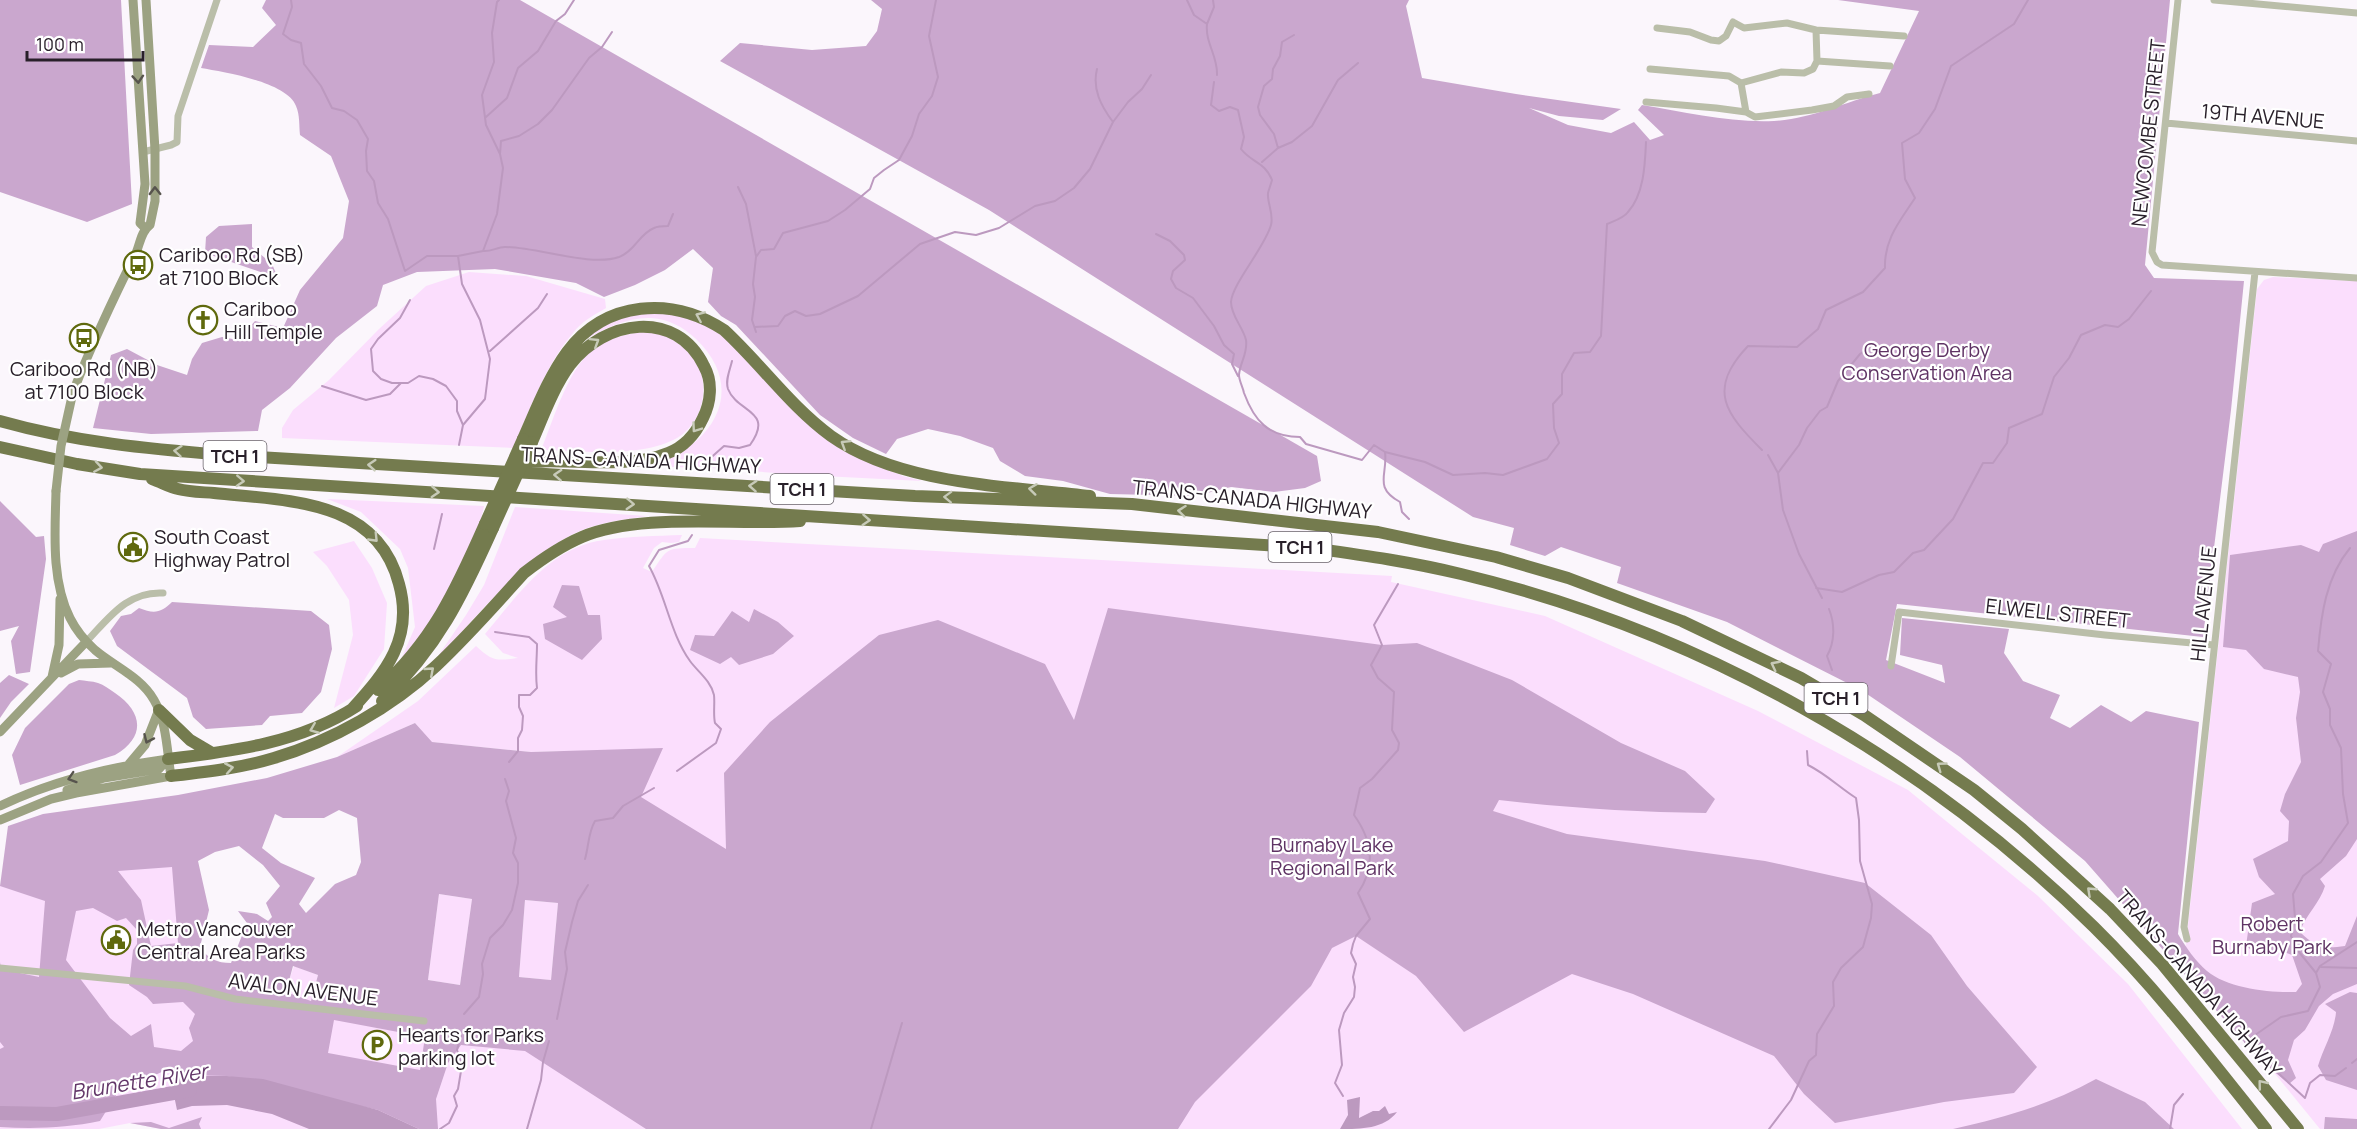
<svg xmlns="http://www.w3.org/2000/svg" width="2357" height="1129" viewBox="0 0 2357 1129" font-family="Manrope,sans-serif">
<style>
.green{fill:#fbdefd}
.forest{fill:#caa7ce;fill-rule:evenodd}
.water{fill:#bc99bf}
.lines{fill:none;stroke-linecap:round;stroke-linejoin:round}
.stream{stroke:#bc99bf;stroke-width:2}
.river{stroke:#bc99bf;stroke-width:14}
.street{stroke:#babea9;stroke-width:7}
.secondary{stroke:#9ca282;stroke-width:9}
.highway{stroke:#747b4e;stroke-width:12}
.secondary-bridge{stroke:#9ca282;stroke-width:9}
.highway-bridge{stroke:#747b4e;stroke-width:12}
.oneway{stroke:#57544d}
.oneway2{stroke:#c7cab8}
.labels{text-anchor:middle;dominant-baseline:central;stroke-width:4.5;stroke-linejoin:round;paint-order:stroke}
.shield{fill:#fff;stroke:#69636a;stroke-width:1.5}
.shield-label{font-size:18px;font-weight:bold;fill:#29202a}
.street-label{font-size:20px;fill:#29202a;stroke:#fff}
.poi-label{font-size:20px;fill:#29202a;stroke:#fff;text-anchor:start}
.park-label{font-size:20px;fill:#5f3364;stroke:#fff}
.water-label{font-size:21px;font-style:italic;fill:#633769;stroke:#fff}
</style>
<rect width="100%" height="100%" fill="#fbf6fc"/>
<!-- green -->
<path class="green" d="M469,272L526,276L605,299L606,308C594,315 581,322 573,333C545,366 530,410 513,448L282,438V428L293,410L329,380L379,329L426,286Z
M2273,277L2357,281V1129H2320L2184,962L2257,289L2264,280Z
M634,313H682L719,331L855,456L903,476L922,481L802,475L711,468L638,466C704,458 754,394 696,339C683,327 669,319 651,318C628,317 606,328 586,339L603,324Z
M639,332C646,332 655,331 662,333C667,334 673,340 677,343C682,346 689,349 692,353C711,381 706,420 677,438C642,458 580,451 541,450C554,419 569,363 599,345C611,338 625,335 639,332Z
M327,499L484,506C475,554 436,610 411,652L399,664L415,627L408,568L400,549L361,512Z
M515,507L647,516C621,520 594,523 571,535C516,564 479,616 436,659L466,615L484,585Z
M682,535L679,542L671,543L662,542L654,548L643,568L652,572C668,548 666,548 695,548L700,538L1392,576L1391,582L1545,616L1758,711L1908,790L2038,896L2128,984L2242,1129H161L130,1123L99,1129H0V885L182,857L202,996L607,1023L570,751L531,752L431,742L415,723L337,757L418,701L476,646C492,661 496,661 518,658L503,653L485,634C518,595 550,547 604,540C630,536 656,536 682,535Z
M354,541L372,568L387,603L384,649L354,696L334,708L353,635L349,600L327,566L313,552Z
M439,894L472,899L460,985L428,980Z
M525,900L558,903L551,980L519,977Z
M294,966L318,975L311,1001L285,992Z"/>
<!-- forest -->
<path class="forest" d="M0,0H121L132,204L87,222L0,192Z
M266,0H520L1317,456L1321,481L1305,488L1274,492L1231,487L1195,496L1110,494L1063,481L1025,476L1000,461L993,448L960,436L928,429L897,439L886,454L853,438L820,415L736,325L721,316L708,302L713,268L693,249L665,270L635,285L604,297L576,283L495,269L417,272L383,285L377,306L336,338L290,388L262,410L258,431L151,434L93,428L111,355L127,349L157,365L187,375L192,359L202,343L222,337L238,340L255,321L283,328L300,290L343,238L349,201L331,156L300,135C299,126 300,115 296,106C287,82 224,72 201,68L209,45L253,47L276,25L262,8Z
M871,0H1409L1406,6L1422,78L1516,94L1621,109L1603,120L1559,116L1529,108L1568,125L1611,133L1634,122L1650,140L1664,135L1638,110L1642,105C1685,112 1730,123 1774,121C1811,119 1845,102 1880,93L1919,11L1838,0H2170L2145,265L2154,278L2244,281L2231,410L2203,637L1897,604L1886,660L1945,683L1942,665L1900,655L1902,618L2009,629L2004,653L2023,681L2060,695L2050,718L2070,728L2101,705L2131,722L2146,711L2199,722L2178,934C2185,946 2196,962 2207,971C2227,988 2270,993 2296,992L2302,984L2292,955L2279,950L2258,955L2246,946L2252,903L2275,894L2259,877L2253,859L2288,841L2289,821L2280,811L2285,794L2301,762L2296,718L2300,692L2298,677L2264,669L2246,650L2223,647L2230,555L2301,545L2319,552L2323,544L2357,531V839L2346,856L2320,879L2325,886C2320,903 2306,914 2300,932C2316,948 2324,949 2345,946L2357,916V984L2333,994L2319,1006L2305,1030L2294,1040L2288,1060L2296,1078L2289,1084L2258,1058L2085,861L1960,757L1861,690L1727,622L1617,583L1621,567L1561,547L1545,556L1510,545L1514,528L1473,517L989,210L720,61L740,43L812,50L866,46L877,31L882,9Z
M252,224V247L272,264L278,278L205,253L206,237L219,226Z
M0,501L36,537L44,536L46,559L30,672L16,674L11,641L19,626L0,631Z
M562,585L579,586L588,615H600L602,639L582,660L545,639L543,624L567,617L553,607Z
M172,602L311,611L329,625L332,649L321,692L302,713L270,716L262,725L206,729L193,717L187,698L117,646L110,631L121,616L131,614L139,608C154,614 161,613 172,602Z
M1108,608L1382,645L1417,643L1512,680L1621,743L1685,771L1715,799L1706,813C1636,812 1568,808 1499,800L1493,811L1567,834L1765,861L1865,883L1931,935L1967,986L2037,1067L2014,1093L1944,1102L1835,1123L1804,1094L1774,1056L1633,994L1572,974L1464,1032L1416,976L1356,936L1332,948L1311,986L1195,1102L1178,1129H646L525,1051L461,1045L448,1063L436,1099L438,1129H419L378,1110L227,1076L176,1075L166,1070L118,1092L100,1121C67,1128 34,1129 0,1127V1049L4,1047L0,1042V962L1,969L39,977L45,901L0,886L8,826L43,814L178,795L267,778L337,757L415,723L432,742L531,752L663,748L641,797L726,849L724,773L770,722L879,635L938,620L1045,664L1074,720ZM339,810L357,818L361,862L356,875L335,884L306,913L299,904L315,878L281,863L262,848L275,814L283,818H324ZM239,846L263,865L280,886L266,903L272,917L268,921L257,914L238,911L247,923L231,963C217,963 208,959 200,947L209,910L198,861L215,852ZM172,867L178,943L151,946L141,900L118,871ZM439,894L472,899L460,985L428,980ZM525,900L558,903L551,980L519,977ZM93,908L117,921L126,918L137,930V944L133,950L129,985L147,997L153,1004L183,1002L195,1014L189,1028L193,1041L181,1051L154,1047L151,1024L131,1036L110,1018L66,960L76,911ZM293,966L318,975L311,1001L286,992ZM334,1020L425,1037L420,1070L328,1053Z
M754,609L778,622L794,636L773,654L739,665L731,657L720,664L690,650L695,635L714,636L732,611L749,622Z
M9,675L29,684L11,702L0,718V683Z
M79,680C85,681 92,681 98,683C104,685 109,689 115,693C143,712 146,737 115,755L20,785L12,755L25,728L69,684Z
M2350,992L2357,993V1090L2326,1080L2318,1066C2323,1049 2335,1029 2336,1012L2325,1004Z
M2096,1079L2145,1102L2174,1129H1953C2006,1117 2049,1105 2096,1079Z
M202,1117L199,1124L201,1129H161L130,1123L151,1122L169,1128Z
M2325,1117L2357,1119V1129H2324Z"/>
<!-- water -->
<path class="water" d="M170,1076H227L263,1079L378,1110L419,1129H309L272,1114L227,1105L192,1106L177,1110Z
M1360,1097L1359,1118L1373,1111H1379L1385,1106L1389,1114L1397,1112C1384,1129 1361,1129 1340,1129L1348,1115L1347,1100Z"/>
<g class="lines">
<!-- stream -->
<path class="stream" d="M291,0L292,7L283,34L291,40L301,43L304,64L321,86L332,108L344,111L357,120L368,139L366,151L367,171L374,181L378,203L388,219L405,271L427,256H458L483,251L497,214L503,168L500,154L486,125L482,95L494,62L492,33L497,2L499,0
M1187,0L1194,15L1207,24C1205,43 1218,56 1217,75
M1207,24L1214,7L1213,0
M1097,69C1092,89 1101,106 1113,122
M1214,82L1211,105L1219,111L1230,107L1238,110L1244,137L1241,149C1252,163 1265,162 1272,180C1271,184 1269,189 1268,193C1267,203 1274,214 1271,225C1265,247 1232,284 1231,302C1231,316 1243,327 1246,340C1248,354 1240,362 1239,375C1239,381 1243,387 1244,393C1254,420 1268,437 1300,437L1306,444L1362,460L1374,445L1385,452C1388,475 1373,487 1400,502L1402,512L1409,519
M486,117L507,98L518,68L538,51L556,21L565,14L574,0
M1278,148L1274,134L1260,115L1258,107L1264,86L1272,79L1273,69L1280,56L1282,42L1294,35
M500,154L501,141L519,136L538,124L552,110L589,58L602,47L612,32
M1262,162L1278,148L1292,142L1312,126L1338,80L1358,63
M738,187L746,204L756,256
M1156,234L1170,241L1184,255L1185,260L1173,271L1171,279L1176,288L1193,298L1214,326L1224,345L1234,354L1232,364L1238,376
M483,251C491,252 497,247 505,247C537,247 590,267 619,257C635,251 639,234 654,228C658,226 664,226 668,226L673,214
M458,256L462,284L480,320L490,359L485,399L463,425L459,445
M410,300L400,318L378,339L371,349L373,371L381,379L392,383H408L419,376L433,379L446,386L457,401V411L463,425
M755,327L778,326L785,316L795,311L806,316L820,314L858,296L920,244L955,232L976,235L999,228L1035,206L1055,201L1074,188L1090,169L1113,122L1128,102L1142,89L1151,75
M756,332L752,320L755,297L753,284L756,257L761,250L774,249L783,233L828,221L845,210L870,189L874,178L884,170L899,160L912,136L919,114L932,96L938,77L929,36L936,0
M490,351L538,308L547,294
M322,386L366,400L390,394L401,383
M1762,450C1726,414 1706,390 1748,346L1797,347L1818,329L1826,310L1863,292L1885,268C1884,239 1900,221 1915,198L1905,179L1902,143L1919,133L1935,109L1951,66L2014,24L2028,0
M1385,452L1425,462L1453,475L1485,473L1503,475L1547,459L1559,443L1554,428L1553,404L1562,394V374L1574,353L1590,352L1601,336L1607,224C1614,221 1624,218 1628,212C1644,194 1645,165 1646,142
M1768,455L1778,473L1783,510L1799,554L1822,598
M706,462L724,446L739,448L750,445C775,410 737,413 728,389C725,380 730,370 732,361
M1778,473L1799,445L1807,428L1820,411L1827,407L1838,381L1860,354L1870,347
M434,549L442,514
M1816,588L1842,592L1879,575L1894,572L1913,553L1924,550L1953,519L1983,463H1993L2007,443L2009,428L2042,414L2054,377L2069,358L2081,335L2105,325L2118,327L2129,319L2151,291
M1829,609C1835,624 1835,642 1827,656L1832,670
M495,632L529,637L537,644C537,660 535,672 537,688L530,695H519V707L523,716L522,730L518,738V751L509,762
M677,771L716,743L721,729L715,723C713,714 715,704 714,695C711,681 698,672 690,661C670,633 666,596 649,566L659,550L688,541L692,535
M585,859C589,845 588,833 595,821L613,818L623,806L654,788
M2321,967L2357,968
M2316,973L2299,952L2291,936L2295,918L2293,894L2303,876L2321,862L2348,823L2343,794L2341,748L2330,725V709L2323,692L2331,664L2318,651C2321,615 2326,577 2350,548
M464,1014L479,997L483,974L482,964L490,938L503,925L512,910L518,883V863L513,853L516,838L506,801L509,791L505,779
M557,1019L567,969L565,952L572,922L578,901L588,885
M2352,1063L2357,1059
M2346,1068L2335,1076L2320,1075L2310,1083L2305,1098L2245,1042L2281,1017L2308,1011L2320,987L2316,973L2320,966L2357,942
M1343,1096L1335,1083L1342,1065L1339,1030L1344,1013L1354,997L1355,987L1353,977L1356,964L1351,953L1353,944L1356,936L1370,919L1358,893C1376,867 1372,840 1354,815L1360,788L1372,779L1398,750L1399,743L1392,730L1394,692L1378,678L1371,665L1382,645L1374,625L1398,584
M440,1129L449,1123L457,1106L454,1096L458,1089L462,1065L457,1050L461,1035
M527,1129L541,1080L543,1062L549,1041
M871,1129L902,1023
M1769,1129L1791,1100L1809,1061L1816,1055L1817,1034L1834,1006L1833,982L1841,968L1863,947L1871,918L1872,904L1860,861L1859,820L1856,798C1839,787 1826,774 1808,765L1807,751
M2170,1129L2174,1105L2183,1094"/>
<!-- river -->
<path class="river" d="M0,1113L57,1114L190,1090"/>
<!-- street -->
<path class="street" d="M2178,0L2152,252L2157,262L2162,265L2357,278
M2214,0L2357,13
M1657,28L1690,32L1711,40L1719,41L1726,36L1733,22L1744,28L1787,23L1816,30L1904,36
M1817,61L1890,66
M1650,69L1729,76L1741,83L1746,112
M1741,83L1781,72L1804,73L1813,69L1817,61L1816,30
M1646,102L1716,108L1746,112L1755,117L1812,110L1834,106L1847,97L1869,94
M2166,123L2357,141
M143,152L171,145L177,142L178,116L217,0
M86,642C109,618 127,591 163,593
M1891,666L1899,612L2105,635L2214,645
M2187,939L2184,927L2255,272
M0,968L185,986L235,999L424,1021"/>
<!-- secondary -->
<path class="secondary" d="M133,0L145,184L140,223L145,228
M73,392C92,344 113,299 136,253C140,244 141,231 150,225L155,201V150L146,0
M61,673L78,664L111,663
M52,677L59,645L60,599
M0,732L86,642
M129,764L145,745L158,712
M67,790L104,778L159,769L168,759
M0,806C54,780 109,767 168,759
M0,820L51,799L76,793L171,776C167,753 167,722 154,700C141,677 115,667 95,650C85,641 76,630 70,618C51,580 55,532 56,491"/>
<!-- highway -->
<path class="highway" d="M0,421C74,442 149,449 225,455L915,496L1132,504L1378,532L1496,557L1568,578L1682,621L1801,678L1864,715L1974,790L2022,829L2110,909L2162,964L2298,1129
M523,439C536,410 548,378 567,352C606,300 672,296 724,330C761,364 790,406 831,436C900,485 1007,486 1090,496
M0,447L77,464L140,474L1313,548C1362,555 1412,562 1461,574C1699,631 1919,755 2094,927C2157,989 2211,1060 2266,1129
M515,463C562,456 625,471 668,453C684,447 696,433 703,418C711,402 713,382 704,366C676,308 604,320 570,365C553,388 543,417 532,442
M152,479C161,482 169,487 178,489C189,492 202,492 214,493C286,501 377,498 399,584C414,638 386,672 352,709
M378,690C432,642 456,590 485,524
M382,701C438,647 462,597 493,528
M159,710L190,740L212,753
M168,759C234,751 300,743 357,706
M171,776C205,772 241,768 274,758C332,741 392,707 436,666C467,637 495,605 524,573C542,559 561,546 582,537C641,512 735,526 800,521"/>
<!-- secondary-bridge -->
<path class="secondary-bridge" d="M56,491L61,446L73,392"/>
<!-- highway-bridge -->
<path class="highway-bridge" d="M485,524L523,439
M493,528L532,442"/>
</g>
<!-- one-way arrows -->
<defs><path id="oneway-chevron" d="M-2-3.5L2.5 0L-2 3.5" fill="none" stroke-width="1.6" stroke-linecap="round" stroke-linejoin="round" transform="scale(1.5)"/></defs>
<g class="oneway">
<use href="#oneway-chevron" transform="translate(138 79) rotate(86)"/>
<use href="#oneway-chevron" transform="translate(155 191) rotate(-91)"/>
<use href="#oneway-chevron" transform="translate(148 739) rotate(114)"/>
<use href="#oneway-chevron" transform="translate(72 778) rotate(162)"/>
</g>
<g class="oneway2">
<use href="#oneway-chevron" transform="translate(700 316) rotate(-157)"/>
<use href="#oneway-chevron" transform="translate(595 342) rotate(-32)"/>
<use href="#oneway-chevron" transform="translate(696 428) rotate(125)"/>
<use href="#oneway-chevron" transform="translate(845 444) rotate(-148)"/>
<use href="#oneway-chevron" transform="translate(178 451) rotate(-175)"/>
<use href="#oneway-chevron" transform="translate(372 465) rotate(-176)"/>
<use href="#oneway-chevron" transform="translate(98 467) rotate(9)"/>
<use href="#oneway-chevron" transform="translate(558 475) rotate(-177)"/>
<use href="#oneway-chevron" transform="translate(240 481) rotate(3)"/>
<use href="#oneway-chevron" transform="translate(753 486) rotate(-176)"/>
<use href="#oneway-chevron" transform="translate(1033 489) rotate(-173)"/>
<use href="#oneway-chevron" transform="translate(435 492) rotate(3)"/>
<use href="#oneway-chevron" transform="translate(948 497) rotate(-178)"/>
<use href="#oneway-chevron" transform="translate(630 504) rotate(3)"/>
<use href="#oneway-chevron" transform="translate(1182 511) rotate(-174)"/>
<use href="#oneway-chevron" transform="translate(866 520) rotate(4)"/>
<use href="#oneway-chevron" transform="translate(374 538) rotate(46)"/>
<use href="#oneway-chevron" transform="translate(1775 665) rotate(-153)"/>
<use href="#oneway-chevron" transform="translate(430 671) rotate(-41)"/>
<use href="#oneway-chevron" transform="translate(314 729) rotate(158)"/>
<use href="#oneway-chevron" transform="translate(1941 766) rotate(-144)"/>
<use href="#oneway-chevron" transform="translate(229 768) rotate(-10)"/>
<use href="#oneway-chevron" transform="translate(2091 891) rotate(-137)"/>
<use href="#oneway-chevron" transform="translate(2262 1084) rotate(-129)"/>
</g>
<!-- icons -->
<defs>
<g id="bus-ring" transform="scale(1.5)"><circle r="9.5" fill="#fff" stroke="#5f690d" stroke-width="1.5"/><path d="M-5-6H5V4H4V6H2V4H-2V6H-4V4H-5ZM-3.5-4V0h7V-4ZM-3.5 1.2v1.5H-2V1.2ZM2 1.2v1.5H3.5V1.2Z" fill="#5f690d"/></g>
<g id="church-ring" transform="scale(1.5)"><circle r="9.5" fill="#fff" stroke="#5f690d" stroke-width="1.5"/><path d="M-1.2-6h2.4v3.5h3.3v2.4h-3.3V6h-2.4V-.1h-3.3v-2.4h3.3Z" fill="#5f690d"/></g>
<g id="civic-ring" transform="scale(1.5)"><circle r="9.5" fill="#fff" stroke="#5f690d" stroke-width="1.5"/><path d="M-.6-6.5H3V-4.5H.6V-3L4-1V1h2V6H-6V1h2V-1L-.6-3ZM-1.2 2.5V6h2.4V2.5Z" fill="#5f690d"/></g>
<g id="parking-ring" transform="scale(1.5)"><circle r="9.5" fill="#fff" stroke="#5f690d" stroke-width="1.5"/><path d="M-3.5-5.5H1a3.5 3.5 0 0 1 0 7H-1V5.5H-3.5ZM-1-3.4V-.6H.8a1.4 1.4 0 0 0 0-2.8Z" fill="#5f690d"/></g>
</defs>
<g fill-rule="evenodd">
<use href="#bus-ring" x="138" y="265"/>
<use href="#church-ring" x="203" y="320"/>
<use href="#bus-ring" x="84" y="338"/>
<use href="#civic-ring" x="133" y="547"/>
<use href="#civic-ring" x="116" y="940"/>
<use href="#parking-ring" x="377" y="1045"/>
</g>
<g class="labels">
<!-- shield labels -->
<g class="shield">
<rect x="203.5" y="441" width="63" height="30" rx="4.5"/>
<rect x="770.5" y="474" width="63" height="30" rx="4.5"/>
<rect x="1268.5" y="532" width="63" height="30" rx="4.5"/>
<rect x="1804.5" y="683" width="63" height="30" rx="4.5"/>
</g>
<g class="shield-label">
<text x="235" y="456">TCH 1</text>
<text x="802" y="489">TCH 1</text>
<text x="1300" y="547">TCH 1</text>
<text x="1836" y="698">TCH 1</text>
</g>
<!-- street labels -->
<g class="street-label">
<text transform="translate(2263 116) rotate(5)">19TH AVENUE</text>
<text transform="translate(2148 133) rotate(-84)">NEWCOMBE STREET</text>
<text transform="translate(641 460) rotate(3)">TRANS-CANADA HIGHWAY</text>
<text transform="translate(1252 499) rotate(6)">TRANS-CANADA HIGHWAY</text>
<text transform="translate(2203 604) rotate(-84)">HILL AVENUE</text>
<text transform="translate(2058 613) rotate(6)">ELWELL STREET</text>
<text transform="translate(2199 983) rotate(49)">TRANS-CANADA HIGHWAY</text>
<text transform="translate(303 989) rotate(7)">AVALON AVENUE</text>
</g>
<!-- poi labels -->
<g class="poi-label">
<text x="159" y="254">Cariboo Rd (SB)<tspan x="159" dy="23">at 7100 Block</tspan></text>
<text x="224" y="308">Cariboo<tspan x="224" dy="23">Hill Temple</tspan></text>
<text x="84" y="368" text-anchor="middle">Cariboo Rd (NB)<tspan x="84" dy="23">at 7100 Block</tspan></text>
<text x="154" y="536">South Coast<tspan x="154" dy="23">Highway Patrol</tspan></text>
<text x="137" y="928">Metro Vancouver<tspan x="137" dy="23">Central Area Parks</tspan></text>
<text x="398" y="1034">Hearts for Parks<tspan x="398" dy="23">parking lot</tspan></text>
</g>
<!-- park labels -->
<g class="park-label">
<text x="1927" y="349">George Derby<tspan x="1927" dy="23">Conservation Area</tspan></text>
<text x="1332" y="844">Burnaby Lake<tspan x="1332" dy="23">Regional Park</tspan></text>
<text x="2272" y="923">Robert<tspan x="2272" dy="23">Burnaby Park</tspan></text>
</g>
<!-- water labels -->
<g class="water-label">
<text transform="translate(139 1081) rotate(-9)">Brunette River</text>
</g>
</g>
<!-- scale -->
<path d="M27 51v9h116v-9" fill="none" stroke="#29202a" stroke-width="3"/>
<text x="36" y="51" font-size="18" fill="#29202a" stroke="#ffffff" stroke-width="4.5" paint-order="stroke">100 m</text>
</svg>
